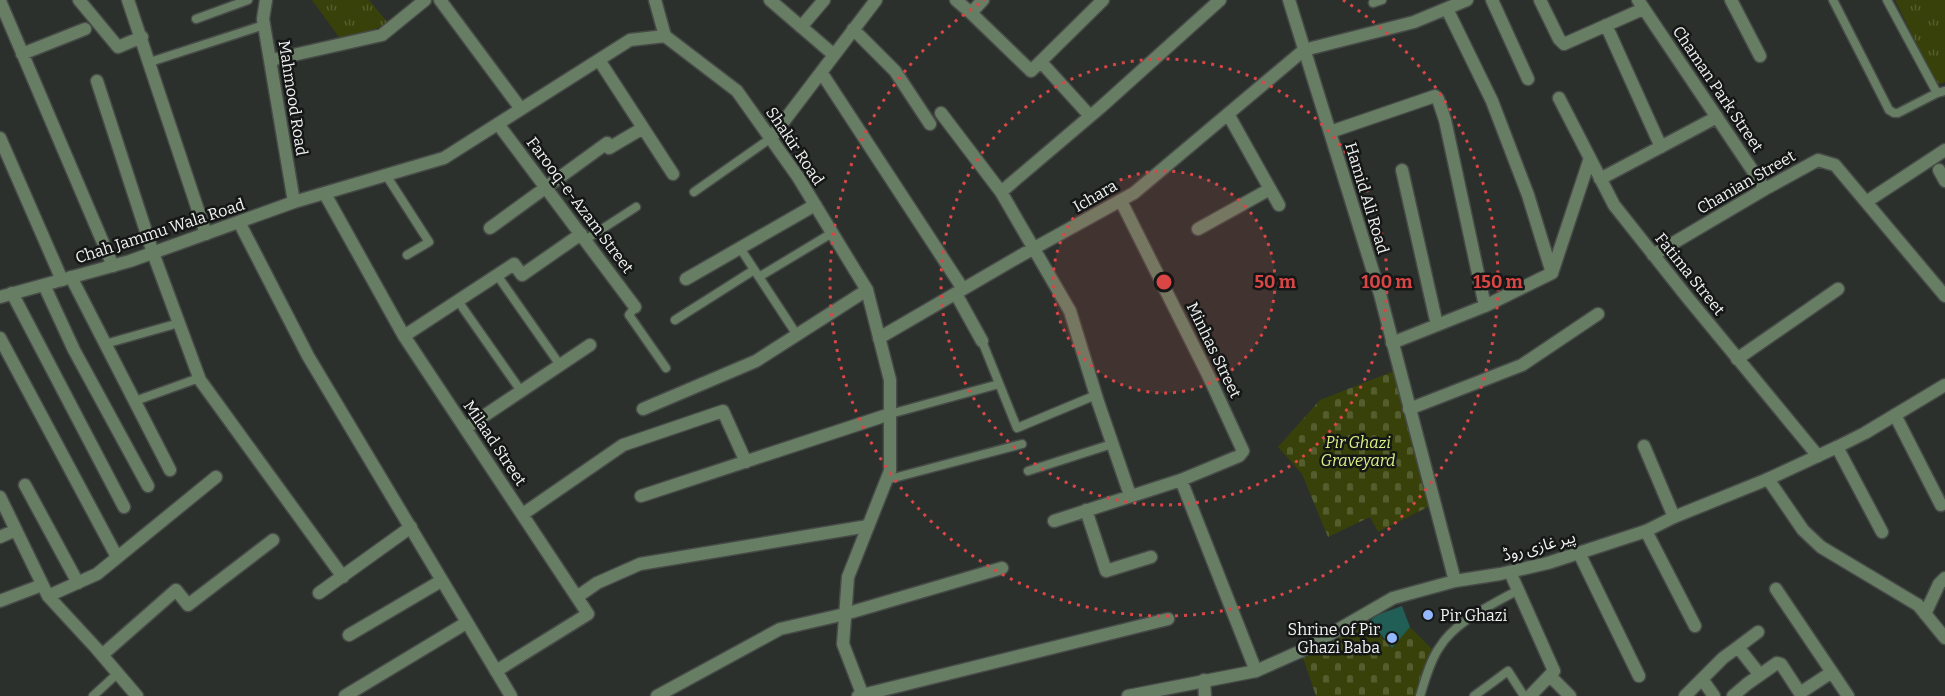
<svg xmlns="http://www.w3.org/2000/svg" width="1945" height="696" viewBox="0 0 1945 696" font-family="Bitter,'Noto Sans Arabic',serif">
<style>
.cemetery{fill:url(#cemetery-stones)}
.park{fill:url(#park-tufts)}
.building{fill:#215e55}
.lines{fill:none;stroke-linecap:round;stroke-linejoin:round}
.service-casing{stroke:#474b48;stroke-width:11}
.minor-casing{stroke:#474b48;stroke-width:15}
.tertiary-casing{stroke:#474b48;stroke-width:15}
.service{stroke:#687e64;stroke-width:8}
.minor{stroke:#687e64;stroke-width:12}
.tertiary{stroke:#687e64;stroke-width:12}
.ring{fill:none;stroke:#da4646;stroke-width:3;stroke-dasharray:3 6}
.poi-dot{fill:#94b7fd;stroke:#151716;stroke-width:2}
.labels{text-anchor:middle;dominant-baseline:central;stroke-width:5;stroke-linejoin:round;paint-order:stroke}
.street-label{font-size:16px;fill:#f0f2f1;stroke:#151716}
.park-label{font-size:16px;font-style:italic;fill:#d8f184;stroke:#151716}
.poi-label{font-size:16px;fill:#f0f2f1;stroke:#151716;text-anchor:start}
.centre{fill:#da4646;stroke:#151716;stroke-width:3}
.ring-label{font-size:18px;text-anchor:middle;font-weight:bold;fill:#da4646;stroke:#151716;stroke-width:5;stroke-linejoin:round;paint-order:stroke}
</style>
<defs>
<pattern id="cemetery-stones" width="16" height="16" patternUnits="userSpaceOnUse" patternTransform="scale(1.5)"><rect width="16" height="16" fill="#374109"/><path d="M2 7V4a2 2 0 0 1 4 0v3zM10 15v-3a2 2 0 0 1 4 0v3z" fill="#545d2d"/></pattern>
<pattern id="park-tufts" width="24" height="20" patternUnits="userSpaceOnUse" patternTransform="scale(1.5)"><rect width="24" height="20" fill="#374109"/><path d="M3 7l-1-3M5 7V3M7 7l1-3M15 17l-1-3M17 17v-4M19 17l1-3" fill="none" stroke="#545d2d"/></pattern>
</defs>
<rect width="100%" height="100%" fill="#2b302d"/>
<!-- cemetery -->
<path class="cemetery" d="M1399,369L1434,504L1378,532L1370,517L1328,537L1302,474L1278,447L1320,400Z
M1363,614L1391,648L1410,627L1436,653L1423,696H1316L1301,652Z"/>
<!-- park -->
<path class="park" d="M312,0H369L388,23L344,44Z
M1895,0H1945V82L1937,85Z"/>
<!-- building -->
<path class="building" d="M1402,606L1410,627L1392,648L1370,621L1377,615Z"/>
<g class="lines">
<!-- service casing -->
<g class="service-casing">
<path id="service" d="M1833,0L1889,110L1894,113H1898L1937,93L1945,91
M1887,0L1937,93
M1373,3L1382,0
M196,19L248,0
M150,62L264,25
M386,175L429,242L407,255
M694,192L771,138
M585,240L636,207
M740,248L797,335
M497,275L560,365
M759,277L832,233
M458,301L521,391
M635,307L629,315L666,368
M675,320L754,270
M982,341L1017,428L1096,395
M105,344L179,323
M135,401L199,378
M890,414L999,384
M1028,471L1112,444
M886,480L1022,444
M93,696L118,673
M1420,696C1425,680 1430,661 1439,648C1455,621 1492,605 1518,590
M1474,696L1508,671L1524,696"/>
</g>
<!-- minor casing -->
<g class="minor-casing">
<path id="minor" d="M79,0L118,47L142,37
M128,0L206,234
M440,0L521,109
M655,0L665,36
M770,0L834,55
M956,0L971,13L983,0
M1492,0L1528,79
M1540,0L1559,39L1564,44L1643,9
M1638,0L1765,189
M1731,0L1760,56
M0,1L113,266
M1447,9L1492,101L1528,195L1552,273L1485,306
M971,13L1031,71L1103,0
M1606,25L1661,147
M801,27L824,0
M853,29L895,71L930,124
M22,54L85,29
M271,60L382,35L425,0
M599,60L673,174
M1041,62L1090,116
M821,72L963,289
M97,81L153,253L200,380L343,577
M1559,98L1614,205L1687,297L1818,456
M941,113L1001,192L1070,311L1098,402L1130,495
M1228,114L1279,205
M498,124L635,307
M1330,132L1435,96L1438,99L1445,120L1485,306L1392,343
M0,138L62,280
M771,138L876,0
M1402,170L1437,325
M1939,170L1945,181
M1600,179L1717,117
M1001,192L1101,107L1220,0
M325,194L404,336L588,614L496,671
M1866,202L1945,150
M490,228L607,143L609,148L643,128
M1198,229L1270,189
M1653,255L1765,189L1818,160L1835,165L1945,296
M1552,273L1590,158
M71,277L170,470
M686,279L815,205
M44,285L74,350L148,486
M12,293L124,507
M956,294L982,341
M404,336L514,264L522,275L581,234
M0,338L117,557
M879,338L1020,256L1134,193L1304,50L1414,22L1467,0
M1737,359L1838,289
M643,409L756,361L867,290
M1409,409L1522,365L1598,314
M1895,415L1941,505
M466,428L590,345
M1644,446L1674,517
M1837,447L1882,532
M1768,479L1803,530L1821,547L1918,605L1945,638
M1181,480L1256,671
M25,485L78,583
M641,496L890,414
M0,497L48,596L96,648L137,696
M1086,510L1106,571L1151,557
M523,514L623,445L723,411L746,462
M1054,521L1181,480L1239,456L1243,451L1208,375L1121,201
M1646,531L1695,626
M0,537L16,530
M1579,553L1639,676
M1510,572L1554,671L1530,696
M1776,589L1848,696
M319,593L411,527
M48,596L97,574L216,477
M577,597L597,583L640,564L868,526
M0,601L42,585
M1925,614L1939,584L1945,578
M1758,632L1738,647L1760,675
M349,635L441,581
M102,655L176,590L188,605L273,540
M1550,676L1570,696
M1702,679L1714,696
M1204,680L1205,696
M345,696L466,623
M657,696L780,629L845,614L1002,568
M858,696L1168,619
M1685,696L1723,658L1738,647
M1733,696L1747,684L1777,663L1781,664L1800,693L1832,672"/>
</g>
<!-- tertiary casing -->
<g class="tertiary-casing">
<path id="tertiary" d="M266,0L263,19L294,202
M1289,0L1380,294L1455,581
M239,222L308,356L511,696
M0,297L130,261L294,202L444,158L630,40L665,36L737,91L798,177L867,290L890,380V471L848,577L843,644L863,696
M1128,696L1256,671L1301,651L1393,598L1455,581L1500,574L1548,563L1646,531L1674,517L1768,479L1837,447L1865,433L1945,385"/>
</g>
<!-- service -->
<use href="#service" class="service"/>
<!-- minor -->
<use href="#minor" class="minor"/>
<!-- tertiary -->
<use href="#tertiary" class="tertiary"/>
</g>
<!-- distance rings -->
<circle cx="1164" cy="282" r="111" fill="#da4646" fill-opacity=".12"/>
<g class="ring">
<circle cx="1164" cy="282" r="111"/>
<circle cx="1164" cy="282" r="223"/>
<path d="M1343 0A334 334 0 1 1 985 0"/>
</g>
<!-- markers -->
<g class="poi-dot">
<circle cx="1428" cy="615" r="6"/>
<circle cx="1392" cy="638" r="6"/>
</g>
<g class="labels">
<!-- street labels -->
<g class="street-label">
<text transform="translate(1718 89) rotate(56)">Chaman Park Street</text>
<text transform="translate(293 98) rotate(81)">Mahmood Road</text>
<text transform="translate(795 146) rotate(56)">Shakir Road</text>
<text transform="translate(1746 182) rotate(-30)">Chanian Street</text>
<text transform="translate(1095 196) rotate(-30)">Ichara</text>
<text transform="translate(1367 198) rotate(73)">Hamid Ali Road</text>
<text transform="translate(580 205) rotate(53)">Farooq-e-Azam Street</text>
<text transform="translate(160 231) rotate(-18)">Chah Jammu Wala Road</text>
<text transform="translate(1690 274) rotate(51)">Fatima Street</text>
<text transform="translate(1214 350) rotate(64)">Minhas Street</text>
<text transform="translate(495 443) rotate(56)">Milaad Street</text>
<text transform="translate(1539 546) rotate(-15)">پیر غازی روڈ</text>
</g>
<!-- park labels -->
<g class="park-label">
<text x="1358" y="442">Pir Ghazi<tspan x="1358" dy="18">Graveyard</tspan></text>
</g>
<!-- poi labels -->
<g class="poi-label">
<text x="1440" y="615">Pir Ghazi</text>
<text x="1380" y="629" text-anchor="end">Shrine of Pir<tspan x="1380" dy="18">Ghazi Baba</tspan></text>
</g>
</g>
<circle cx="1164" cy="282" r="9" class="centre"/>
<g class="ring-label">
<text x="1275" y="288">50 m</text>
<text x="1387" y="288">100 m</text>
<text x="1498" y="288">150 m</text>
</g>
</svg>
